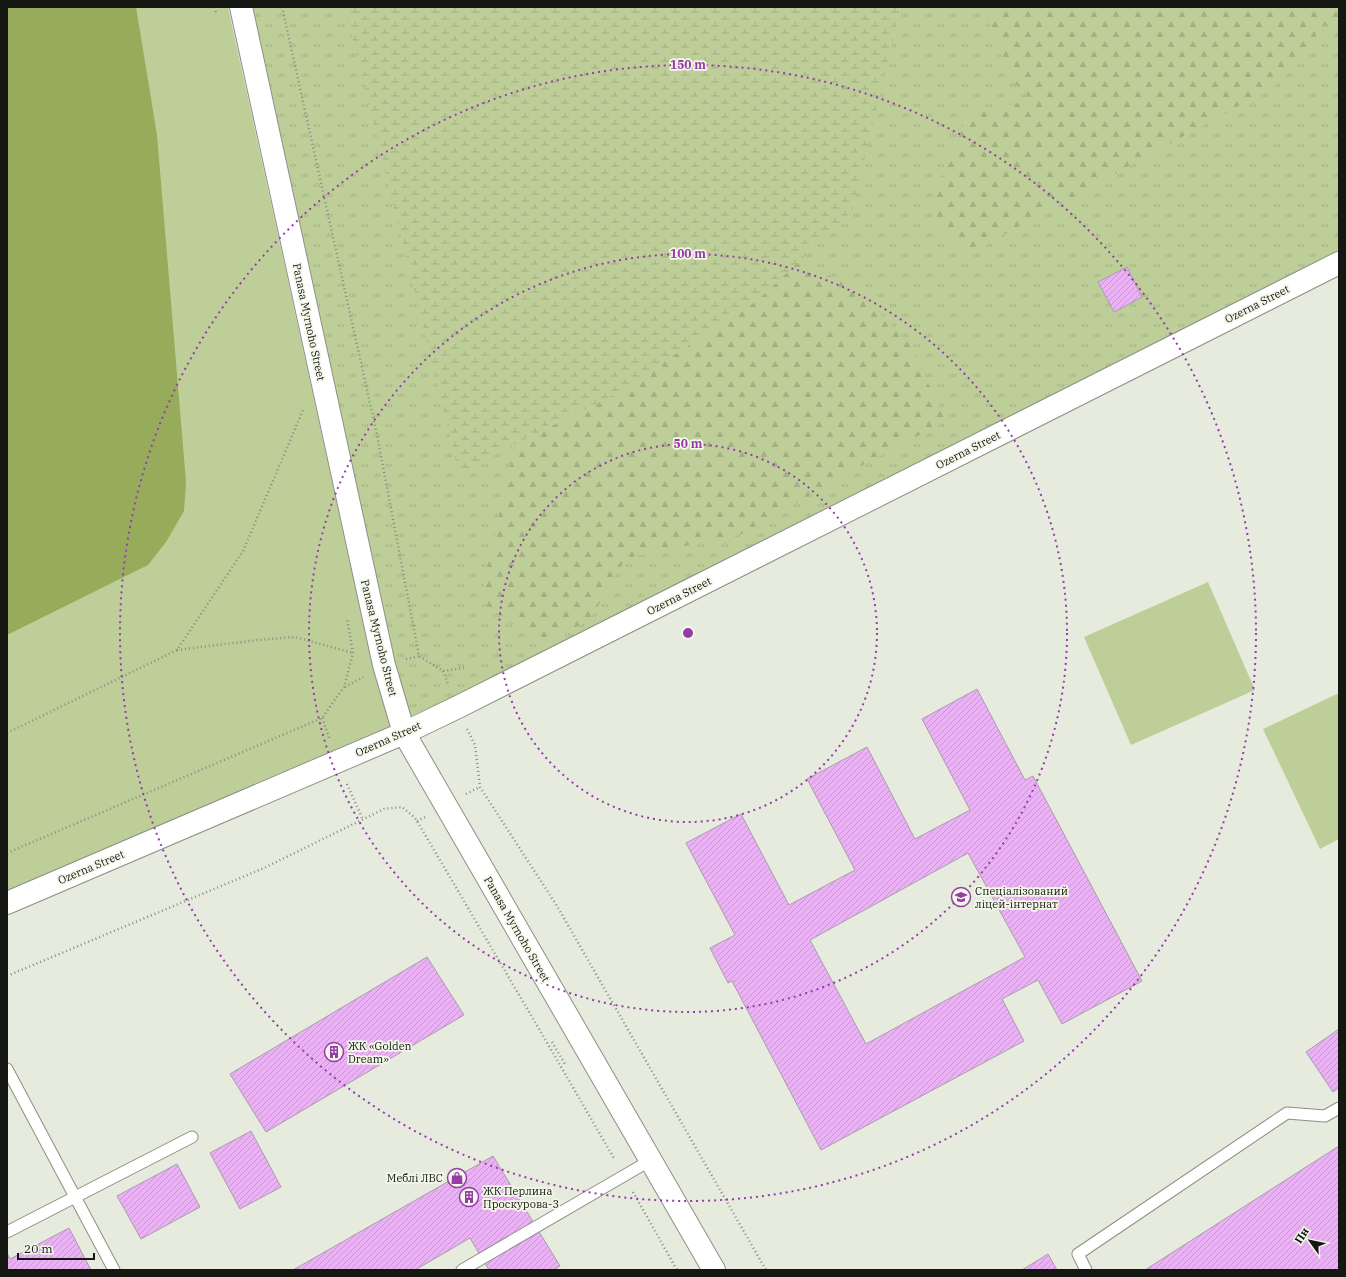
<svg xmlns="http://www.w3.org/2000/svg" width="1346" height="1277" viewBox="0 0 1346 1277" font-family="'IBM Plex Serif',serif">
<style>
.grass{fill:url(#grass-tufts)}
.forest{fill:url(#forest-firs)}
.wetland{fill:url(#wetland-marsh)}
.green{fill:#bece98}
.water{fill:#96ac5a}
.building{fill:url(#building-hatch);stroke:#a79ea9;fill-rule:evenodd}
.lines{fill:none;stroke-linecap:round;stroke-linejoin:round}
.lane-casing{stroke:#8c9084;stroke-width:13}
.secondary-casing{stroke:#8c9084;stroke-width:24}
.path{stroke:#898c82;stroke-width:2.5;stroke-dasharray:1 3;stroke-linecap:butt}
.lane{stroke:#fff;stroke-width:11}
.secondary{stroke:#fff;stroke-width:22}
.ring{fill:none;stroke:#963ca8;stroke-width:2;stroke-dasharray:2 4}
.labels{text-anchor:middle;dominant-baseline:central;stroke-width:3.5;stroke-linejoin:round;paint-order:stroke}
.street-label{font-size:11px;fill:#151712;stroke:#f4f8eb}
.poi-label{font-size:11px;fill:#151712;stroke:#f4f8eb;text-anchor:start}
.centre{fill:#963ca8;stroke:#f4f8eb;stroke-width:2}
.ring-label{font-size:12px;text-anchor:middle;font-weight:bold;fill:#963ca8;stroke:#f4f8eb;stroke-width:3.5;stroke-linejoin:round;paint-order:stroke}
</style>
<defs>
<pattern id="grass-tufts" width="24" height="20" patternUnits="userSpaceOnUse"><rect width="24" height="20" fill="#bece98"/><path d="M3 7l-1-3M5 7V3M7 7l1-3M15 17l-1-3M17 17v-4M19 17l1-3" fill="none" stroke="#a2b082"/></pattern>
<pattern id="forest-firs" width="22" height="20" patternUnits="userSpaceOnUse"><rect width="22" height="20" fill="#bece98"/><path d="M5 1l3.5 6h-7zM16 11l3.5 6h-7z" fill="#a2b082"/></pattern>
<pattern id="wetland-marsh" width="20" height="14" patternUnits="userSpaceOnUse"><rect width="20" height="14" fill="#bece98"/><path d="M1 5h8M5 5V1M11 12h8M15 12V8" fill="none" stroke="#a2b082"/></pattern>
<pattern id="building-hatch" width="6" height="6" patternUnits="userSpaceOnUse"><rect width="6" height="6" fill="#eab1f5"/><path d="M-1 1l2-2M0 6l6-6M5 7l2-2" fill="none" stroke="#c898d1"/></pattern>
</defs>
<rect width="100%" height="100%" fill="#e6ebdd"/>
<!-- grass -->
<path class="grass" d="M253,7H1339V250L453,697L411,716L395,662Z"/>
<!-- forest -->
<path class="forest" d="M983,7H1339V19L1323,26L1275,86L967,255L935,222L936,189L968,114L1032,100L1010,79Z
M797,262L858,289L911,346L946,421L861,466L740,535L626,558L589,621L539,643L480,600L515,444L608,398L758,300Z"/>
<!-- wetland -->
<path class="wetland" d="M345,7H901L852,211L758,300L608,398L515,444L459,474Z"/>
<!-- green -->
<path class="green" d="M7,7H228L373,669L390,726L7,891Z
M1208,582L1255,690L1131,745L1084,637Z
M1339,693V839L1320,849L1263,729Z"/>
<!-- water -->
<path class="water" d="M7,7H136L157,135L186,482L184,511L166,542L148,565L7,635Z"/>
<!-- building -->
<path class="building" d="M1127,267L1142,297L1114,312L1098,282Z
M977,689L1025,780L1033,776L1142,981L1062,1024L1038,980L1002,999L1024,1041L821,1150L732,981L728,983L710,948L735,935L686,843L741,814L789,905L855,870L807,779L867,747L915,839L970,810L922,719ZM968,853L1025,957L866,1044L810,940Z
M427,957L464,1015L266,1132L230,1074Z
M1339,1029V1088L1333,1092L1306,1052Z
M251,1131L281,1187L240,1209L210,1153Z
M1339,1146V1270H1145Z
M493,1156L560,1266L553,1270H489L470,1238L415,1270H293Z
M177,1164L200,1207L141,1239L117,1196Z
M69,1228L91,1270H7V1253L10,1259Z
M1048,1254L1057,1270H1022Z"/>
<g class="lines">
<!-- lane casing -->
<g class="lane-casing">
<path id="lane" d="M7,1069L114,1270
M7,1232L192,1137
M462,1270L651,1160
M1086,1270L1078,1254L1287,1113L1325,1116L1339,1108"/>
</g>
<!-- secondary casing -->
<g class="secondary-casing">
<path id="secondary" d="M241,7L384,665L404,733L714,1270
M7,903L404,733L458,707L1339,263"/>
</g>
<!-- path -->
<path class="path" d="M215,7L216,13
M282,7L377,435L419,656L443,671L464,668
M177,650L258,640L295,637L353,653
M406,659L419,656
M443,671L449,686
M345,687L363,677
M322,718L330,740
M467,729L475,745L480,787L557,906L766,1270
M7,733L177,650L243,551L303,410
M347,784L363,820
M466,794L480,787
M417,821L425,817
M7,853L322,718L344,687L353,653L347,618
M7,976L264,868L384,809L402,807L414,817L417,821L542,1034L615,1160
M552,1042L565,1064
M633,1192L677,1270"/>
<!-- lane -->
<use href="#lane" class="lane"/>
<!-- secondary -->
<use href="#secondary" class="secondary"/>
</g>
<!-- distance rings -->
<g class="ring">
<circle cx="688" cy="633" r="189"/>
<circle cx="688" cy="633" r="379"/>
<circle cx="688" cy="633" r="568"/>
</g>
<!-- icons -->
<defs>
<g id="school-ring" transform="scale(1)"><circle r="9.5" fill="#f4f8eb" stroke="#963ca8" stroke-width="1.5"/><path d="M0-5L7-2L0 1L-7-2ZM-4 1L0 2.5L4 1V4Q0 6-4 4Z" fill="#963ca8"/></g>
<g id="building-ring" transform="scale(1)"><circle r="9.5" fill="#f4f8eb" stroke="#963ca8" stroke-width="1.5"/><path d="M-4-6H4V6H1V3H-1V6H-4ZM-2.5-4.3h1.7v1.8h-1.7ZM.8-4.3h1.7v1.8H.8ZM-2.5-1h1.7V.8h-1.7ZM.8-1h1.7V.8H.8Z" fill="#963ca8"/></g>
<g id="shop-ring" transform="scale(1)"><circle r="9.5" fill="#f4f8eb" stroke="#963ca8" stroke-width="1.5"/><path d="M-5-2.5h2.3a2.7 3.5 0 0 1 5.4 0H5L5.5 6h-11ZM-1.5-2.5h3a1.5 2.3 0 0 0-3 0Z" fill="#963ca8"/></g>
</defs>
<g fill-rule="evenodd">
<use href="#school-ring" x="961" y="897"/>
<use href="#building-ring" x="334" y="1052"/>
<use href="#shop-ring" x="457" y="1178"/>
<use href="#building-ring" x="469" y="1197"/>
</g>
<g class="labels">
<!-- street labels -->
<g class="street-label">
<text transform="translate(1257 304) rotate(-27)">Ozerna Street</text>
<text transform="translate(309 322) rotate(78)">Panasa Myrnoho Street</text>
<text transform="translate(968 450) rotate(-27)">Ozerna Street</text>
<text transform="translate(679 596) rotate(-27)">Ozerna Street</text>
<text transform="translate(379 638) rotate(76)">Panasa Myrnoho Street</text>
<text transform="translate(388 739) rotate(-24)">Ozerna Street</text>
<text transform="translate(91 867) rotate(-23)">Ozerna Street</text>
<text transform="translate(517 929) rotate(60)">Panasa Myrnoho Street</text>
</g>
<!-- poi labels -->
<g class="poi-label">
<text x="975" y="891">Спеціалізований<tspan x="975" dy="13">ліцей-інтернат</tspan></text>
<text x="348" y="1046">ЖК «Golden<tspan x="348" dy="13">Dream»</tspan></text>
<text x="443" y="1178" text-anchor="end">Меблі ЛВС</text>
<text x="483" y="1191">ЖК Перлина<tspan x="483" dy="13">Проскурова-3</tspan></text>
</g>
</g>
<circle cx="688" cy="633" r="6" class="centre"/>
<g class="ring-label">
<text x="688" y="69">150 m</text>
<text x="688" y="258">100 m</text>
<text x="688" y="448">50 m</text>
</g>
<!-- border -->
<rect width="1346" height="1277" fill="none" stroke="#151712" stroke-width="16"/>
<!-- north arrow -->
<g transform="translate(1310 1241) rotate(303)" stroke="#f4f8eb" stroke-width="3" paint-order="stroke">
<path d="M0-3L7 15L0 10L-7 15Z" fill="#151712"/>
<text y="-6" font-size="11" font-weight="bold" text-anchor="middle" fill="#151712">Пн</text>
</g>
<!-- scale -->
<path d="M18 1253v6h76v-6" fill="none" stroke="#151712" stroke-width="2"/>
<text x="24" y="1253" font-size="12" fill="#151712" stroke="#f4f8eb" stroke-width="3" paint-order="stroke">20 m</text>
</svg>
